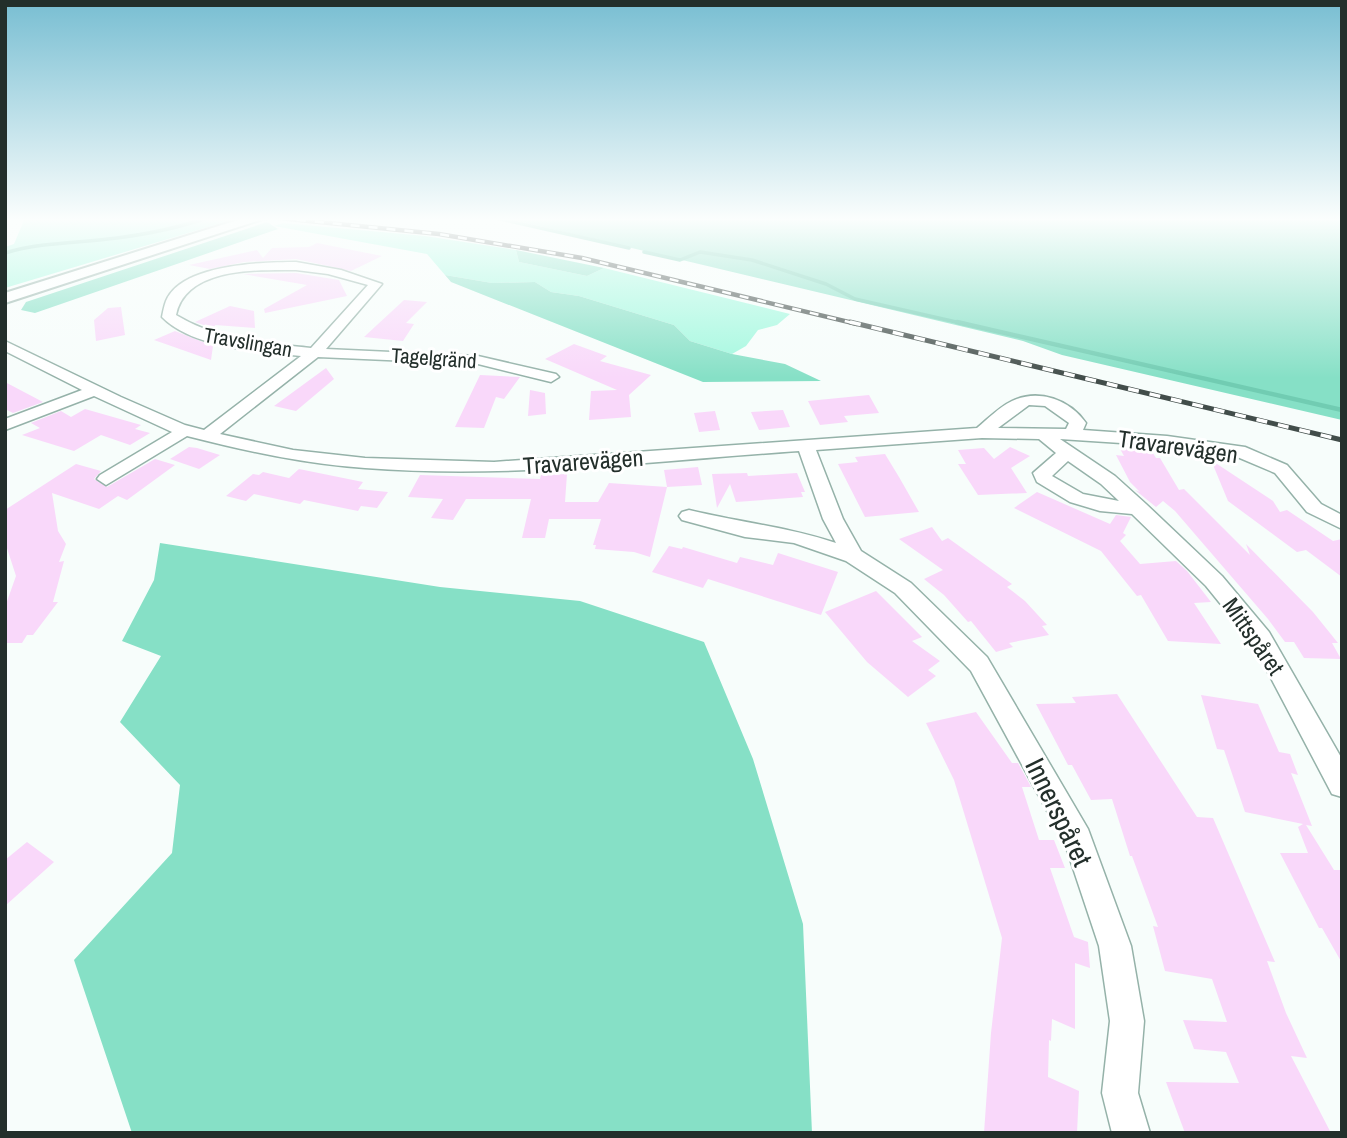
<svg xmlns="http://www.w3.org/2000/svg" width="1347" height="1138" viewBox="0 0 1347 1138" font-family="'Archivo Narrow',sans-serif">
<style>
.green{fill:#a1f8de}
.forest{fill:#86e0c6}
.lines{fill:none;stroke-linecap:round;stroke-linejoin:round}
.stream-far1{stroke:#71ccb2;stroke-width:3.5}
.stream{stroke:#71ccb2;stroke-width:4.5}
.building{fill:#f9d8fa}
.minor-casing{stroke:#95b2a9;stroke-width:3}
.major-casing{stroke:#95b2a9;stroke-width:4}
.minor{fill:#fff;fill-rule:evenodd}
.major{fill:#fff;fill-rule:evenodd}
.rail-far1-casing{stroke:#424d4a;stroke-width:4.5}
.rail-casing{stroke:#424d4a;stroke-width:5}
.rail-far1{stroke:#fff;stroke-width:2.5;stroke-dasharray:9;stroke-linecap:butt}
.rail{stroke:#fff;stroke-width:3.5;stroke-dasharray:11;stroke-linecap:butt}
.labels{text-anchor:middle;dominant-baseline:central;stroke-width:6;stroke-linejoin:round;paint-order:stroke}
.far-street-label{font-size:21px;fill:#232f2b;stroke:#fff}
.street-label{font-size:24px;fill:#232f2b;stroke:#fff}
.near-street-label{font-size:28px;fill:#232f2b;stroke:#fff}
</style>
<rect width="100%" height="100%" fill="#f7fdfb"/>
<!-- green -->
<path class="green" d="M25,218H238L5,288V247L14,244Z
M283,223L425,236L516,250L519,262L587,276L604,268L790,314L777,325L758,330L746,346L732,354L690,341L674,325L579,296L551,292L535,282L492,283L445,275L427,254L274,226Z"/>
<!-- forest -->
<path class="forest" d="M517,218H1342V420L1062,355L1023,341L514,220Z
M267,222L278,229L35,313L21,310L26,302Z
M516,250L604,268L587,276L519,262Z
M445,275L492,283L535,282L551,292L579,296L674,325L690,341L732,354L785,364L821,381L703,382L451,282Z
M160,543L440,587L580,601L704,642L753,759L803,924L812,1133H132L74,960L172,853L180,785L120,722L161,656L122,641L154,580Z"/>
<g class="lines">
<!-- stream-far1 -->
<path class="stream-far1" d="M500,219L629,248
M644,252L680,260L700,252L752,260L826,284L855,299L965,324
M5,253C41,242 80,243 117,238C147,234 178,228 207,218"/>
<!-- stream -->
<path class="stream" d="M957,322L1342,410"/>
</g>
<!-- building -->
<path class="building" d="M317,243L382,256L351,271L296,259L244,262L210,269L189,265L257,250L263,258L272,248L309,247Z
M296,273L339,280L347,296L265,313L264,309L307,285L243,274Z
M404,300L427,302L406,323L414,324L403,341L364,337Z
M230,306L254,311L255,328L215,325V329L195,322Z
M121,307L125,335L96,341L94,320L108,308Z
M175,331L213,346L211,360L154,340Z
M574,344L607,356L600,361L651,375L629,395L631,417L589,420L591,391L617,390L545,359Z
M326,368L334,379L296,411L274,406Z
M480,375L520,377L504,399L496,397L484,428L455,427Z
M5,382L43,402L13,413L5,409Z
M530,390L545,393L546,414L528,416Z
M869,395L879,413L844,416L848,422L820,425L808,401Z
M85,409L141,425L135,429L150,433L130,445L101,435L74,451L22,435L40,428L31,423L61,411L71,417Z
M783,410L790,427L759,430L751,412Z
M715,411L720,430L699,432L694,413Z
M189,447L197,448L220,455L199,469L170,459Z
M1010,447L1030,456L1011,468L1027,493L978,495L958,464H966L958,450L984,448L994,459Z
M1119,447L1151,450L1156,458H1160L1179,490L1184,489L1250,555L1246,544L1313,612L1338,643H1332L1341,659L1304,658L1294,642H1285L1268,619L1175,511L1163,501L1156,507L1135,490L1140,492L1130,482L1116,455L1124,456Z
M885,454L899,477L919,512L865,517L838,464L858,462L855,457Z
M155,459L175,465L127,500L118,496L99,509L52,493L58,531L66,544L59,562L64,561L53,602H58L33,635H27L22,643H5V607L16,576L5,542V510L76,464L101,471L94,479L107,487Z
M1211,460L1273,501L1280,512L1287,510L1333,541L1342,539V577L1306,550L1297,552L1228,501Z
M698,467L702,485L667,487L664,470Z
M299,469L363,482L358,489L388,492L377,508L361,506L358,511L304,500L300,504L254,494L246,501L226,496L253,474L259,475L263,472L289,478Z
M747,473L748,476L797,473L805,492H801L803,497L736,502L730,484L717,508L712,474Z
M567,474L565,502H598L609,483L667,487L650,557L634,552L595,549L596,545H593L601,519H549L545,538H522L531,499H466L453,520L431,518L443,499L408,497L420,475L540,479L541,475Z
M1037,492L1110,524L1116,515L1131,517L1123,533L1126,535L1120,541L1140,564L1176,561L1187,571L1211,602L1194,603L1221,644L1168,641L1141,595L1137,596L1101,551L1014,508Z
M932,527L942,541L948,538L1012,584L1007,587L1025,601L1047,625L1042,626L1049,635L1009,643L1013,647L996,652L971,621L968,622L944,595L924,579L943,570L899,539Z
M669,546L682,549L683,547L737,563L740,557L773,565L778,553L838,572L821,615L708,579L703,588L652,572Z
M876,591L922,637L912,641L940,661L928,670L936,676L908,697L867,662L825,612Z
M1117,694L1197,817L1213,818L1275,962L1267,961L1286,1013L1307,1058L1291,1056L1331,1133H1185L1166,1082L1239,1083L1226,1052L1194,1049L1183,1020L1227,1022L1212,979L1165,971L1153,926L1158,927L1132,856H1130L1112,799L1091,800L1072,765H1068L1036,704L1076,703L1072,697Z
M1201,695L1258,704L1279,752L1290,754L1298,775L1291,773L1312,826L1306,825L1334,870H1342V963L1322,928H1319L1280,853H1308L1298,827L1303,824L1245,812L1224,750L1217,749Z
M976,712L1012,763H1018L1029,783L1031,787H1022L1039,840H1054L1065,868H1050L1074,937L1088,942L1090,968L1075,963V1029L1052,1019L1051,1041L1049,1040L1048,1077L1079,1091L1077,1133H984L991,1033L1002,938L954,780L926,723Z
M27,842L54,862L5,906V860Z"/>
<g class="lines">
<!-- minor casing -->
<g class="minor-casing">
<path id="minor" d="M296,262L341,270L382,284L326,349L478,356L556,374L559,377L551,382L478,364L318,357L220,434L293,450L365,458L494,462L977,428C988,419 999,407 1012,401C1039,388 1070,400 1086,423L1083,430L1167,436L1245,447L1287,465L1321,504L1342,515V529L1307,512L1275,473L1235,456L1167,446L1060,439L1115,476L1146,504L1222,576L1269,632L1342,759V797L1332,794L1253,644L1206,586L1132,514L1100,511L1070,502L1037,482L1033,473L1056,453L1039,439L982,438L816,450L843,519L861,551L911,583L987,657L1088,829L1131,946L1144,1021L1138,1093L1150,1133H1112L1102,1093L1110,1021L1099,946L1065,844L971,671L895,593L846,561L794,543L745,537L682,520L679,516L682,512L689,510C738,522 788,527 836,543L823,519L799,451C655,461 509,479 365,468C304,464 246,451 187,436L106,485L97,479L100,475L172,432L94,396L5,430V419L82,390L5,351V341L121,397L185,425L204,430L301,356C261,352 192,348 162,317C163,312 164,306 166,301C181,264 263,262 296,262ZM296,270L328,274L368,285L311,348C264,343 217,340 176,315C186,267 257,270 296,270ZM1029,405L1045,406L1069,423L1066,429L998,428ZM1068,461L1101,484L1119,501L1083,494L1052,476Z"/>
</g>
<!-- major casing -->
<g class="major-casing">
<path id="major" d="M244,218H266L5,303V293Z"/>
</g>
<!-- minor -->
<use href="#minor" class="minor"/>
<!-- major -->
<use href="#major" class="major"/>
<!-- rail-far1 casing -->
<g class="rail-far1-casing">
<path id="rail-far1" d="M279,218L439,234L582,258L857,324"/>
</g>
<!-- rail casing -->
<g class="rail-casing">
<path id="rail" d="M850,322L1342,440"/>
</g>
<!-- rail-far1 -->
<use href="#rail-far1" class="rail-far1"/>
<!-- rail -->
<use href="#rail" class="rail"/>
</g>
<!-- sky -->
<linearGradient id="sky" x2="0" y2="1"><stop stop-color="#78bed2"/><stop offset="0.58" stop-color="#fbfefd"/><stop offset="1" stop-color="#fbfefd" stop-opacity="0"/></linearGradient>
<rect width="1347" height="378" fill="url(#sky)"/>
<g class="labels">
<!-- far-street labels -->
<g class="far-street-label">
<text transform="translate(248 342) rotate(10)">Travslingan</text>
<text transform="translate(434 358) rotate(4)">Tagelgränd</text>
</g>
<!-- street labels -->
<g class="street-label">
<text transform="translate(1178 446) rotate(8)">Travarevägen</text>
<text transform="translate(583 461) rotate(-4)">Travarevägen</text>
<text transform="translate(1254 636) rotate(55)">Mittspåret</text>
</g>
<!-- near-street labels -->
<g class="near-street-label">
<text transform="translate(1059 812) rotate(64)">Innerspåret</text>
</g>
</g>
<!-- border -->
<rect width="1347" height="1138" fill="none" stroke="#232f2b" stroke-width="14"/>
</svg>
